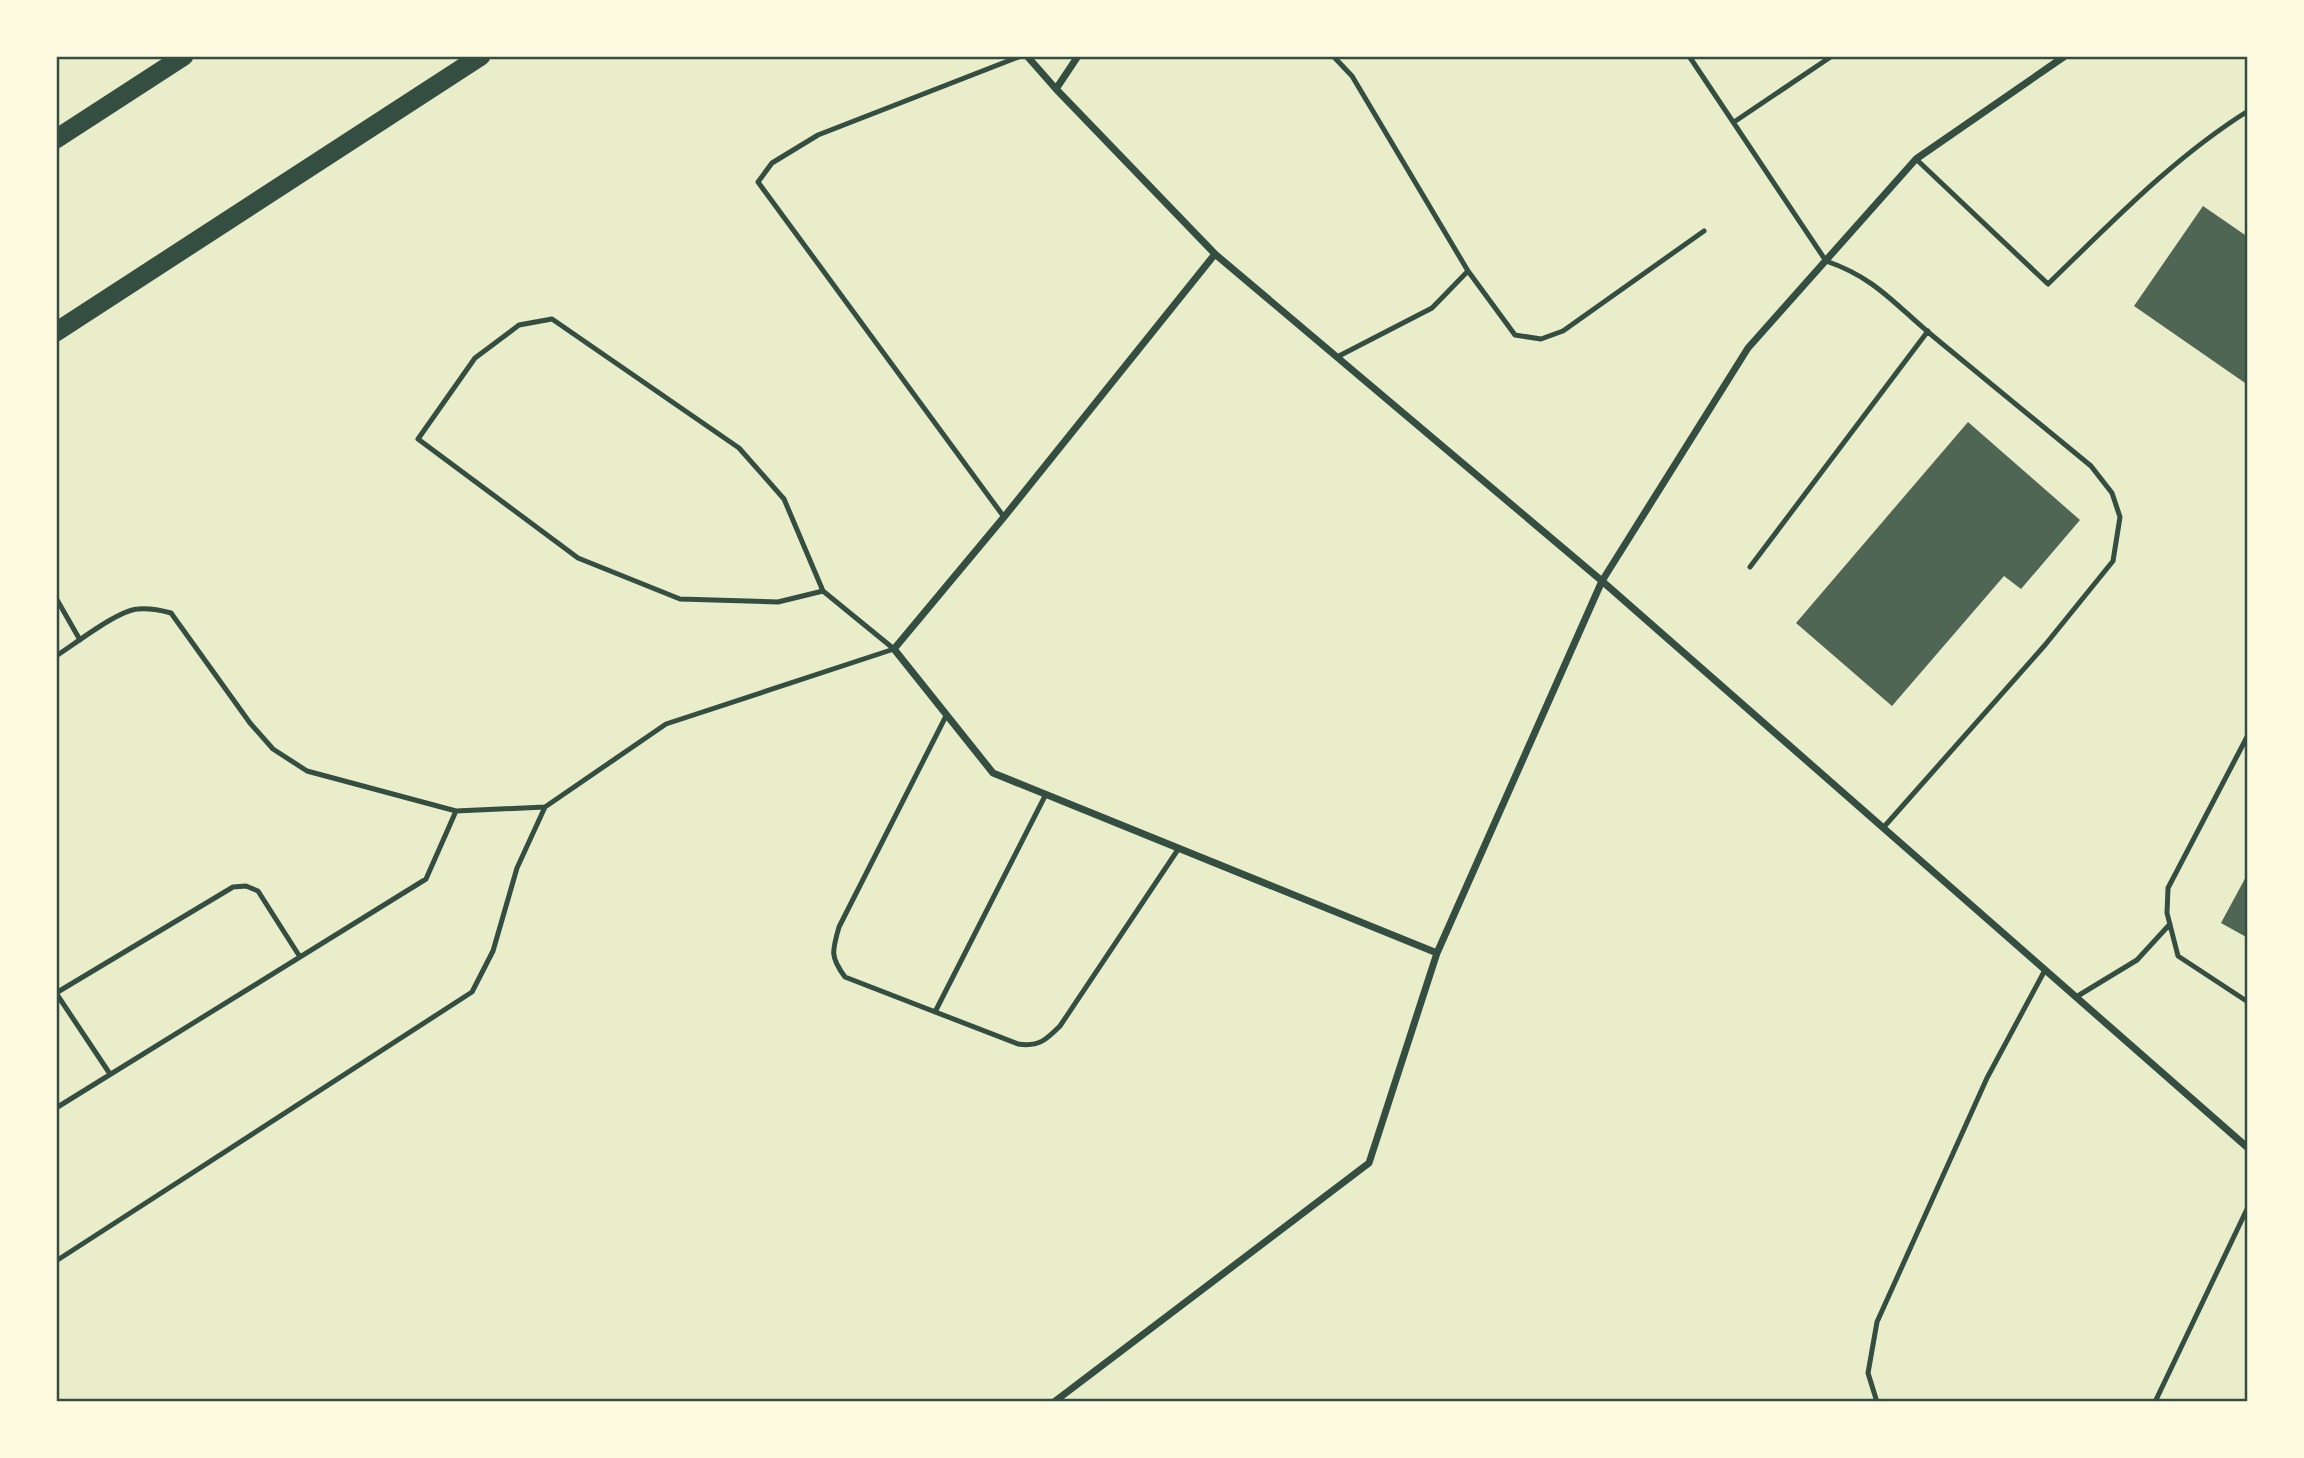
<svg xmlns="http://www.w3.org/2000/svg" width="2304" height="1458" viewBox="0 0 2304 1458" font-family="Merriweather,serif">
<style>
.building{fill:#4f6655}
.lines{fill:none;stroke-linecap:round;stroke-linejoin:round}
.service{stroke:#344e41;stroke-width:5}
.minor{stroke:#344e41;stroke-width:7}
.trunk{stroke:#344e41;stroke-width:19}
.neatline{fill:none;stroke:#344e41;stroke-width:2.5}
</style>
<rect width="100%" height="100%" fill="#e9edc9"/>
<!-- building -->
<path class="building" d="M2203,206L2248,237V385L2134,306Z
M1968,422L2080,520L2021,589L2004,576L1892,706L1796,623Z
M2248,873V938L2221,923Z"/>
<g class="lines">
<!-- service -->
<path class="service" d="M1333,56L1352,76L1468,271L1432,308L1337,357
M1689,56L1826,261C1876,278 1895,305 1934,337C1987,380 2039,423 2091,466L2112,493L2120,517L2113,561L2045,645L1883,828
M1734,122L1832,56
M1916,159L2048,284C2111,223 2173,158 2248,111
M1468,271L1515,335L1541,339L1563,331L1704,231
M1004,517L758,182L772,163L818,135L1021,56
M1750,567L1928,331
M823,591L778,602L680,599L578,558L418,439L475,358L519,325L552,319L739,448L784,499L823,591L894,649
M56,598L80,640
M56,656C75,644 118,610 138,609C149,608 160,610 171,613L250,723L273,749L307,771L456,811
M946,716L839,927C832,951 830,957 845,977L1018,1044C1039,1047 1046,1040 1060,1026L1179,848
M2248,735L2168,888L2167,913L2178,956L2248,1002
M56,993L233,887L246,886L258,891L300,957
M56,993L110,1074
M2076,997L2137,960L2170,924
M935,1012L1046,794
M56,1108L426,879L456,811L545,807L666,724L894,649
M56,1261L472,992L493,951L517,868L545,807
M1877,1402L1868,1373L1877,1322L1987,1078L2045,970
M2155,1402L2248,1207"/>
<!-- minor -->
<path class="minor" d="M1027,56L1056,89L1215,254L1602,581L2248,1148
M1056,89L1078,56
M1215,254L1004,517L894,649L993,773L1437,953
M1054,1402L1369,1163L1437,953L1602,581L1748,348L1916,159L2065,56"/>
<!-- trunk -->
<path class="trunk" d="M56,139L184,56
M56,332L481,56"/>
</g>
<!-- border -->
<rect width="2304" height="1458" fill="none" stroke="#fefae0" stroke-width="116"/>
<rect x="58" y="58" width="2188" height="1342" class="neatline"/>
</svg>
